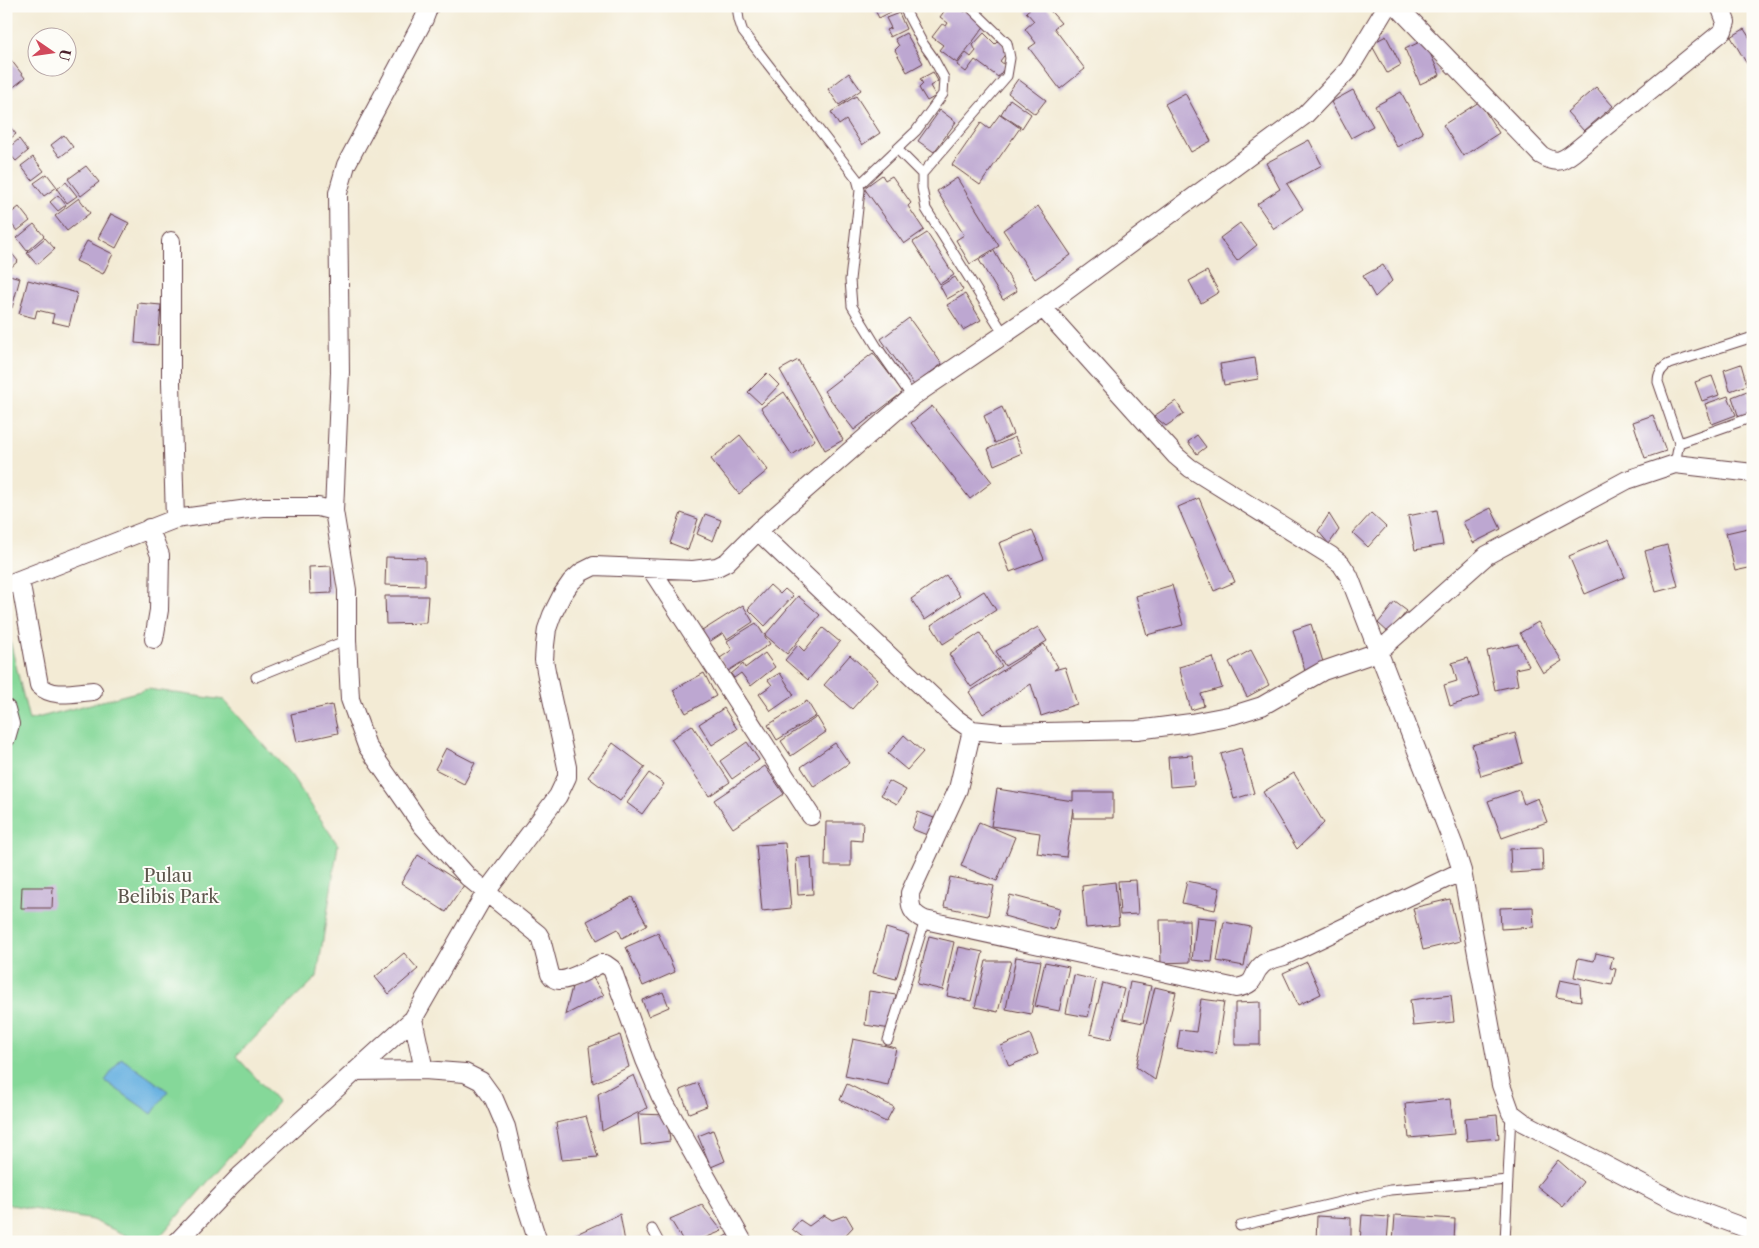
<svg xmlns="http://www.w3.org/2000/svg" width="1759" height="1248" font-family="'Libre Caslon Text',serif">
<rect width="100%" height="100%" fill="#fdfcf7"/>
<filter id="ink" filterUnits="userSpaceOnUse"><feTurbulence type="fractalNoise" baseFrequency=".02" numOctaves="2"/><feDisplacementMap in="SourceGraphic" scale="10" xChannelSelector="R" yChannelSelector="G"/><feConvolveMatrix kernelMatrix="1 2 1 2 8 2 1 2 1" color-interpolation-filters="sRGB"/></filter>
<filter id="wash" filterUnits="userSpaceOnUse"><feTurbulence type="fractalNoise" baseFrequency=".0096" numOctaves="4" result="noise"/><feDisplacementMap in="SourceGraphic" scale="20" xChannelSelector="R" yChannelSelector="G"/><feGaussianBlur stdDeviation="1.12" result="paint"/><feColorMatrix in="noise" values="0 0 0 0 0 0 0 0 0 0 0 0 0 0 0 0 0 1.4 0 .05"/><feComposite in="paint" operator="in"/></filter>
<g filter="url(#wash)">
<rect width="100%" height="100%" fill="#f3ebd5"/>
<path fill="#85d899" stroke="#687c62" d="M6 624 29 720 148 689 224 700 291 775 338 845 317 977 236 1056 278 1102 155 1242H141L92 1220 6 1204Z"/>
<path fill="#6ab2e1" stroke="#5a6886" d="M121 1058 168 1091 152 1114 105 1081Z"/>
<g id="blocks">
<path fill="#bda7d1" d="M883 6H896L897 9 879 18 875 10Z
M948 6H957L965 12 969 7 988 21 957 63 939 50 943 45 932 37 942 24 946 26 948 23 940 17Z
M1033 6H1046L1061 23 1054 28 1085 69 1060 89 1029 48 1036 43 1025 29 1034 21 1026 12Z
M899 13 906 29 890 37 886 30 891 28 886 18Z
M1744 29 1753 43V60L1747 64 1731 37Z
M906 33 923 63 907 72 895 50 899 46 895 39Z
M984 33 995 44 1000 39 1007 52 1000 61 1006 66 998 77 975 60 966 72 957 65 966 53 971 57 976 51 973 45Z
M1386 36 1401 65 1387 73 1371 44Z
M1424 40 1440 75 1420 84 1405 49Z
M11 60 25 78 6 93V63Z
M933 72 938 81 930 86 936 96 927 101 919 88 923 84 920 79Z
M849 73 861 90 839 105 828 89Z
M1018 79 1046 100 1035 114 1008 93Z
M1596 87 1613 106 1584 131 1567 112Z
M1353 90 1373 126 1351 138 1331 102Z
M1401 92 1423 133 1397 147 1375 106Z
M1185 93 1211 141 1191 152 1165 104Z
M856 96 880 133 862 145 846 120 839 125 831 112Z
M1010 99 1031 114 1022 128 1001 114Z
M1479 102 1499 133 1463 156 1443 125Z
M940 110 956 122 934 152 918 141Z
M1000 114 1020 128 980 185 952 165 981 123 989 129Z
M6 122 16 134 6 142Z
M64 135 73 147 60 157 51 145Z
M19 139 28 151 16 161 6 150Z
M1309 140 1322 165 1287 184 1303 209 1274 229 1257 204 1280 189 1266 163Z
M33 157 44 171 32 180 21 166Z
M86 166 99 182 81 196 68 179Z
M47 174 57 187 44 196 34 183Z
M882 175 885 180 892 176 911 203 908 206 924 230 904 244 864 188Z
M957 178 999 246 970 264 956 240 964 235 937 191Z
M66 182 77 196 67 203 57 189Z
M58 195 66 205 58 211 50 202Z
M79 198 90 213 67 231 55 216Z
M1038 206 1071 255 1035 279 1003 230Z
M19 207 30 221 17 231 6 217Z
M111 214 129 223 116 248 98 238Z
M1240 223 1257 245 1237 261 1220 238Z
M34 224 44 236 27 251 17 238Z
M927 233 954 275 940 284 913 242Z
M45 238 55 249 37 265 27 253Z
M87 241 113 254 103 274 76 261Z
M8 249 18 261 6 272V251Z
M994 251 1017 291 1003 300 979 260Z
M1383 265 1392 281 1375 297 1363 276Z
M1207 271 1219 292 1201 303 1189 281Z
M6 274 20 278 12 308 6 306Z
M955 277 963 290 947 299 940 286Z
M28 280 77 293 69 326 52 322 54 314 37 310 35 318 19 314Z
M965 294 981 320 963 330 947 305Z
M138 303 161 305 158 345 135 343Z
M909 318 942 364 914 385 881 339Z
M873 353 903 392 854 430 824 391Z
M1255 358 1258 379 1224 385 1220 364Z
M798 360 843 440 825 450 780 370Z
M1741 364 1747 385 1730 391 1724 370Z
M767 373 779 385 761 404 748 392Z
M1712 376 1719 395 1702 401 1695 382Z
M1747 391 1753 407V413L1739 418 1732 397Z
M784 392 815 440 792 455 761 408Z
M1728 396 1736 415 1712 424 1705 404Z
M1176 401 1184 414 1166 426 1154 416Z
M932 406 992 482 970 499 911 423Z
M1002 407 1013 434 995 443 984 416Z
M1653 415 1666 451 1645 458 1633 422Z
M740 435 768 470 739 494 711 459Z
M1197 435 1206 447 1197 454 1188 442Z
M1015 437 1022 453 994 465 988 449Z
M1199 498 1235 582 1214 591 1178 507Z
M1491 508 1501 529 1473 543 1463 522Z
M1437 510 1443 545 1415 550 1408 516Z
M681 513 698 519 688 550 670 543Z
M1371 513 1386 527 1368 547 1353 533Z
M705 514 721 520 713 541 697 534Z
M1329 514 1339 530 1329 544 1318 531Z
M1752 527 1753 567 1735 571 1726 533Z
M1032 530 1044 559 1010 572 999 543Z
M1609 539 1625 577 1585 594 1569 556Z
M1667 545 1678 586 1656 592 1645 551Z
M386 557 425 558V586L385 585Z
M331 566 332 593 310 594 309 567Z
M946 575 960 596 925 620 911 599Z
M770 585 780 594 785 589 793 596 765 626 748 609Z
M1172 585 1183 625 1147 635 1136 596Z
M984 591 996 610 943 644 931 625Z
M385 596H428L426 623 386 624Z
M798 596 820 615 787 654 765 635Z
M1395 602 1407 611 1389 633 1378 623Z
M743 605 753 622 727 639 723 633 709 642 702 631Z
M1538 622 1562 661 1543 673 1520 633Z
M756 623 770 644 728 671 720 658 732 650 727 641Z
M1311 624 1324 665 1305 671 1293 630Z
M1038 627 1047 641 1005 666 996 651Z
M823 628 840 642 808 680 785 660 798 645 804 651Z
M980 633 1002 666 971 687 949 654Z
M1044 644 1058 667 1054 670 1065 667 1077 704 1041 716 1031 684 983 714 969 692Z
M1518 644 1529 666 1515 669 1518 685 1495 690 1487 651Z
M1251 650 1269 685 1247 697 1229 662Z
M765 653 775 667 751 686 741 673 734 678 731 674 743 664 745 668Z
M850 655 878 680 852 709 824 685Z
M1213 657 1222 688 1201 694 1204 706 1191 710 1179 667Z
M1468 658 1480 696 1450 706 1444 685 1457 681 1452 663Z
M704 673 716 696 686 713 673 690Z
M780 673 794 695 771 711 759 694 772 685 768 680Z
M807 701 816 716 777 740 768 725Z
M332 705 338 733 297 742 291 714Z
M724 708 737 729 712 745 699 724Z
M817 717 826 732 791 756 781 741Z
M692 725 730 782 709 796 671 739Z
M1515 733 1523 763 1481 776 1472 745Z
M904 735 923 752 907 770 888 754Z
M747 742 759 760 732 779 720 761Z
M613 743 645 767 620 801 588 777Z
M835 743 849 763 814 787 801 767Z
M446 748 475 763 464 784 435 769Z
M1241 748 1254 793 1234 799 1221 754Z
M1192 755 1194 785 1170 787 1168 757Z
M765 766 784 794 733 828 714 800Z
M649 773 664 784 642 814 627 803Z
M1294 773 1324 823 1297 849 1263 792Z
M889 781 906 790 897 804 881 795Z
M997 789 1073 801V792H1113V818H1073V808L1066 857 1037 853 1040 833 991 826Z
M1519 790 1524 804 1538 798 1547 822 1502 838 1488 801Z
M918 812 934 818 927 835 912 829Z
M826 822H863L862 841 851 840V866H825Z
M979 822 1015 837 997 881 961 866Z
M785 843 791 908 762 911 756 845Z
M1542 848 1543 871 1511 873 1510 849Z
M418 855 464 885 446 912 401 883Z
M811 857 813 894 798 895 796 858Z
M950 877 994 886 988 916 944 907Z
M1136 880 1138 914 1120 915 1118 881Z
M1187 881 1220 888 1215 910 1182 903Z
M1115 882 1119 925 1086 928 1082 886Z
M22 887H53L52 908H21Z
M1010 895 1060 908 1054 930 1004 916Z
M632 897 647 925 622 938 618 929 597 940 587 921Z
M1450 899 1460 941 1423 950 1413 908Z
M1533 907 1534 927 1501 929 1500 908Z
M1197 917 1217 919 1212 962 1192 960Z
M1160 920H1189L1190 962 1161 963Z
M1224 922 1251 927 1244 966 1217 961Z
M886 928 909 935 896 979 873 973Z
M658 933 675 972 643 986 626 947Z
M929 936 954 942 943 990 917 984Z
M959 947 983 952 971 1001 947 996Z
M404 953 418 969 389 994 375 977Z
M1596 953 1613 957 1610 968 1616 969 1612 985 1574 977 1578 958 1594 961Z
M1016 957 1041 961 1031 1014 1006 1009Z
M986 961H1011L998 1012 975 1007Z
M1045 962 1069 967 1059 1011 1035 1006Z
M1307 962 1321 994 1298 1005 1283 973Z
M591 975 604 995 565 1015 572 987Z
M1074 975 1096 980 1088 1017 1066 1013Z
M1560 980 1580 984 1581 1001 1556 997Z
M1130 982 1151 986 1143 1023 1123 1019Z
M1103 983 1124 989 1111 1039 1090 1034Z
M1155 987 1176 992 1155 1080 1136 1067Z
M869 991 896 995 891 1029 865 1025Z
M663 992 669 1007 648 1016 642 1000Z
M1451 995 1454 1022 1413 1026 1410 1000Z
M1201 999 1224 1002 1216 1054 1177 1048 1180 1030 1196 1032Z
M1260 1002V1045H1235V1003Z
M1030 1034 1038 1054 1009 1066 1001 1046Z
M620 1035 629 1067 593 1083 589 1047Z
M853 1039 896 1048 888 1085 845 1076Z
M634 1075 647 1108 602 1131 598 1094Z
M698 1083 707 1106 689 1113 680 1090Z
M847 1084 894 1107 886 1122 840 1100Z
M1450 1099 1454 1134 1409 1138 1405 1104Z
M638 1114 667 1115 670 1141 641 1145Z
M1497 1115 1499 1138 1467 1141 1465 1118Z
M586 1116 598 1157 562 1160 556 1123Z
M713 1130 725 1161 711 1167 698 1136Z
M1558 1160 1583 1182 1563 1207 1537 1186Z
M702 1205 722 1231 695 1242H684L670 1219Z
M620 1214 625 1242H559Z
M824 1215 832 1220 846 1215 853 1227 839 1242H809L792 1229 800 1220 809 1226Z
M1362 1215 1389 1217 1387 1242H1360Z
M1395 1215 1455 1219 1454 1242H1393Z
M1317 1216 1351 1218V1242H1316Z
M729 1234 733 1242H715Z
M1247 1239 1275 1240V1242H1247Z"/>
</g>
</g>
<g filter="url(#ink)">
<use href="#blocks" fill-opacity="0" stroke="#633e44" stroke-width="1"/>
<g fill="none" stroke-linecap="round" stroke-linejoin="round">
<defs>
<path id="service" d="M737 6 739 20 743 32 857 179 860 190 850 280 852 306 877 347 912 397
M969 6 1007 43 1010 58 1007 76 922 174V188L926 209 1004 334
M897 149 922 174
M859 185 916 131 943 94 944 78 932 56 922 42 903 6
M1679 443 1753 417
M1675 464 1679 443 1658 382C1658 374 1661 368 1669 364L1753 337
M256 677 347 640
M888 1040 925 920
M1240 1226 1390 1190 1508 1180
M652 1229 659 1242
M1505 1242 1511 1113"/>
<path id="minor" d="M1397 6 1541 155C1556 164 1561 162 1574 152L1723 31 1726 22 1720 6
M171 241V383L175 519
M1043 308 1176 456 1190 468 1331 556 1341 564 1349 576 1454 846 1462 871 1501 1085 1511 1113 1523 1122 1678 1203 1753 1231
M334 511 340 372 338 193 346 165 424 19 429 6
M149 528 160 555 159 610 154 639
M758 531 955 718 972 730 1001 733 1137 730 1191 723 1233 715 1262 706 1323 671 1378 652 1487 555 1627 480 1675 464 1753 473
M651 569 811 816
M20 580 39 685C53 699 75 692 93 691
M6 585 175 519 263 507H318L334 511 347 590V640L350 699 367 746 421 824 468 877 486 892 413 1019 240 1176 177 1242
M6 709 10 724 6 738
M972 730 958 789 910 893C910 907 911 914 925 920L1236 988C1259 984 1250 975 1262 965 1267 960 1277 958 1284 956L1462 871
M413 1019 424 1070
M355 1071 424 1070 465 1073 481 1081 494 1099 506 1127 519 1183 538 1242
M743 1242 660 1095 645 1060 612 969 605 964H600C591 968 569 981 559 980 555 980 552 977 550 974L541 939 538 934 486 892 558 796 567 777V767L547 676 544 660 545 645 547 629 552 615 562 595 571 582 582 572 594 566 693 570 717 567 727 562 758 531 912 397 1043 308 1305 115 1349 69 1387 6"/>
</defs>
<use href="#service" stroke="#633e44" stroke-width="11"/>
<use href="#minor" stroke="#633e44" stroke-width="20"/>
<use href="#service" stroke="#fff" stroke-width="9"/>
<use href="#minor" stroke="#fff" stroke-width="18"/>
</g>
</g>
<g text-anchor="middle" stroke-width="4" stroke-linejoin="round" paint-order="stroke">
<g font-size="18" fill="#5c564c" stroke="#fdfcf7">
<text x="168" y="882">Pulau<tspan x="168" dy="21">Belibis Park</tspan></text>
</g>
</g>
<rect width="1759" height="1248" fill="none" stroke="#fdfcf7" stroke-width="25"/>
<g transform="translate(52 52) rotate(103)"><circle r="24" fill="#fdfcf7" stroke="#b5a4a5"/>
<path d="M0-4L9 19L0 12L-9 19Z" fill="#d1495b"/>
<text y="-8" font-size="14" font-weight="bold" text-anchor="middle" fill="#4a1f2b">U</text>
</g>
</svg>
